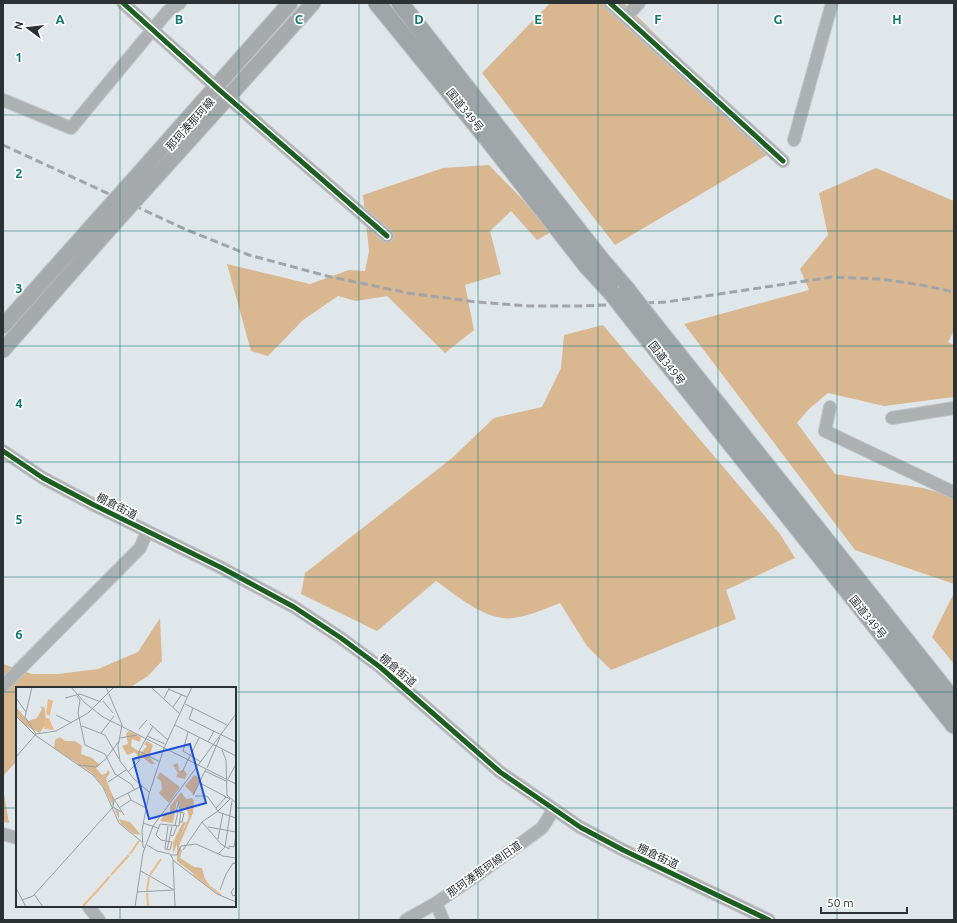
<svg xmlns="http://www.w3.org/2000/svg" width="957" height="923" font-family="Ubuntu,'Noto Sans JP',sans-serif">
<rect width="100%" height="100%" fill="#e0e7eb"/>
<path fill="#d9b790" d="M550 3H624L728 106 777 149 615 245 482 73Z
M489 165 553 231 537 240 511 211 490 231 501 274 465 285 474 330 445 353 387 296 356 301 338 296 303 320 268 356 251 351 227 264 310 284 349 270 365 271 369 251 363 195 443 168Z
M876 168 954 201V331L948 342 954 345V397L884 406 828 393 809 409 797 423 835 474 923 488 954 497V584L855 550 684 324 809 290 800 269 828 235 819 193Z
M603 325 780 534 795 558 726 590 736 619 611 670 587 646 560 603C545 609 529 616 513 618 487 622 456 595 436 581L377 631 301 594 305 573 452 458 494 418 542 407 561 368 564 335Z
M954 593V664L932 637Z
M160 618 162 661 148 676 129 688H17V761L3 776V664L32 674H58L98 669 138 652Z
M3 788 9 823 3 822Z"/>
<g fill="none" stroke-linecap="round" stroke-linejoin="round">
<defs>
<path id="minor" d="M123 3 217 88 387 236
M610 3 783 161
M626 17 639 3
M3 100 71 128 168 11 180 3
M794 140 832 3
M830 407 825 431 953 492 954 491
M892 418 954 408
M3 451 43 478 94 505 222 568 294 607 341 638 380 667 500 772 580 827 623 850 769 920
M3 686 140 548 147 532
M3 834 17 838
M436 903 443 920
M88 906 99 920
M406 920 436 903 476 876 542 828 554 809"/>
<path id="major" d="M135 178 290 3
M147 187 313 3
M3 326 100 217
M3 350 111 227"/>
<path id="highway" d="M377 3 487 138 587 266 611 292
M400 3 602 261 627 290
M648 317 954 701
M633 320 954 725"/>
</defs>
<use href="#minor" stroke="#c0c5c9" stroke-width="14"/>
<use href="#major" stroke="#c0c5c9" stroke-width="17"/>
<use href="#highway" stroke="#c0c5c9" stroke-width="19"/>
<use href="#minor" stroke="#aeb1b2" stroke-width="12"/>
<use href="#major" stroke="#a6aaab" stroke-width="15"/>
<use href="#highway" stroke="#a0a5a7" stroke-width="17"/>
<path stroke="#a1a5a7" stroke-width="3" stroke-dasharray="8 4" stroke-linecap="butt" d="M3 145 187 230 249 255 327 276 408 293 477 302 528 306H583L666 302 832 277 881 279 921 285 954 292"/>
<defs>
<path id="major-bridge" d="M100 217 135 178
M111 227 147 187"/>
<path id="highway-bridge" d="M627 290 648 317
M611 292 633 320"/>
</defs>
<use href="#major-bridge" stroke="#c0c5c9" stroke-width="17" stroke-linecap="butt"/>
<use href="#highway-bridge" stroke="#c0c5c9" stroke-width="19" stroke-linecap="butt"/>
<use href="#major-bridge" stroke="#a6aaab" stroke-width="15"/>
<use href="#highway-bridge" stroke="#a0a5a7" stroke-width="17"/>
<defs>
<path id="cycleway" d="M123 3 217 88 387 236
M610 3 783 161
M3 451 43 478 94 505 222 568 294 607 341 638 380 667 500 772 580 827 623 850 769 920"/>
</defs>
<use href="#cycleway" stroke="#fff" stroke-width="8"/>
<use href="#cycleway" stroke="#1b5e20" stroke-width="5"/>
</g>
<path fill="none" stroke="#0f766e" stroke-width="1" stroke-opacity="0.55" d="M120 3V688M239 3V920M359 3V920M478 3V920M598 3V920M718 3V920M837 3V920M3 115H954M3 231H954M3 346H954M3 462H954M3 577H954M3 692H17M235 692H954M3 808H17M235 808H954M120 906V920"/>
<g text-anchor="middle" stroke-width="3.5" stroke-linejoin="round" paint-order="stroke">
<g font-size="11" fill="#2c3134" stroke="#fff">
<text transform="translate(465 110) rotate(51)" y="4">国道349号</text>
<text transform="translate(190 124) rotate(-48)" y="4">那珂湊那珂線</text>
<text transform="translate(667 363) rotate(52)" y="4">国道349号</text>
<text transform="translate(117 506) rotate(27)" y="4">棚倉街道</text>
<text transform="translate(868 617) rotate(51)" y="4">国道349号</text>
<text transform="translate(398 670) rotate(40)" y="4">棚倉街道</text>
<text transform="translate(658 856) rotate(25)" y="4">棚倉街道</text>
<text transform="translate(484 869) rotate(-35)" y="4">那珂湊那珂線旧道</text>
</g>
</g>
<g transform="translate(16 687)">
<rect width="220" height="220" fill="#e0e7eb"/>
<path d="M24 19 29 21 30 36 24 46 10 39 0 28V20L12 34 21 31 26 22ZM113 44 125 50 124 55 116 52 115 59 125 66 131 59 128 57 131 54 137 58 133 70 139 77H135L126 70 123 71 119 65 111 68 106 59 112 57 110 47ZM44 50 49 54H59L66 59 65 67 76 71 84 78 80 81 86 88 91 86V83L94 85 90 92 98 112 97 119 87 99 76 86 38 61 39 53ZM162 76 163 84 168 83 171 87 169 92 160 90 162 86 157 78ZM144 85 164 100 153 116 143 106 146 102 145 94 141 91ZM178 88 185 92 178 108 169 99ZM165 105 170 112 176 111 178 114 177 126 163 159 166 164 164 171 178 180 186 181 189 192 195 200 161 174V157L173 130 171 122 166 124 161 114 157 136 144 134 150 125 154 126V119ZM98 121 103 125V132L114 135 125 148 118 147 105 137ZM167 135H170L157 167V155Z" fill="#d9b790"/>
<path d="M32 12 37 14 33 31 38 43 28 42 29 31H33V28L30 27Z" fill="#eabb8a"/>
<path fill="none" stroke="#eabb8a" stroke-width="2" d="M114 167 123 154M177 187 205 208M95 188 113 168M134 188 145 172M81 204 94 189M131 204 133 190M131 206 132 220M67 219 81 204"/>
<path fill="none" stroke="#989ea2" stroke-width="1" d="M55 0 69 16 87 30 220 97M90 0 106 38 102 59 104 74 118 92 133 105M135 0 164 27M152 2 171 10M61 9 64 13 62 26 69 58 89 67 99 87 115 97 119 103M0 11 10 25M49 11 64 7 85 15M148 11 154 0M87 14 97 26M169 17 211 38M157 20 166 7M177 21 173 32 220 55M40 28 56 36M0 29 19 48 77 88 87 100 103 136 126 155M134 37 152 53M159 38 220 69M66 39 89 48 103 72M123 42 131 33M172 45 167 64 185 75M85 46 98 29M20 47 40 44 72 26 98 0M131 49 149 57M104 51 121 48M192 55 198 44M206 63 210 73 211 108 220 116M123 64 144 75M0 70 20 47 9 30 16 0M91 70 103 54M62 78 80 80 91 71M191 81 204 50M189 84 210 94M112 85 123 74V64L137 39M166 85 183 51M212 92 220 77M92 95 110 83M112 106 115 113 130 121M177 108 190 82M96 109 108 128M179 109H191L202 124M163 115 160 124 168 126 166 135H163M103 121 115 113M200 121 210 110M105 125 97 120 98 113 126 99M202 125 220 131M186 135 205 157 213 162V159L218 160 220 148M127 136 142 141M159 138 162 125M152 139 150 154 149 162 154 163 156 155 150 154 145 153 140 148 144 137 163 139 165 124 163 119M192 140 220 145M154 148 157 149 161 139M202 152 207 126M131 158 141 164 154 167 158 174 201 207 220 215M129 161 127 160 126 143 133 107 148 61 176 0M151 163 156 139M167 163 186 135 202 124 214 112 184 96M202 167 209 160 216 114M155 168H161L165 159 180 157 207 169 220 171M157 173 159 220M125 184 158 203M0 201 10 220M218 201 215 205 217 209 220 208M204 203 210 187 217 176 220 177M121 205 157 203M18 207 27 220M6 213 17 209 97 120M119 220 127 166 137 139 220 27"/>
<path fill="#1d4ed8" fill-opacity="0.15" stroke="#1d4ed8" stroke-width="2" d="M174 57 190 116 133 132 117 72Z"/>
<rect width="220" height="220" fill="none" stroke="#2c3134" stroke-width="2"/>
</g>
<g font-size="13" text-anchor="middle" font-weight="bold" fill="#0f766e" stroke="#fff" stroke-width="3.5" stroke-linejoin="round" paint-order="stroke">
<text x="60" y="24">A</text>
<text x="179" y="24">B</text>
<text x="299" y="24">C</text>
<text x="419" y="24">D</text>
<text x="538" y="24">E</text>
<text x="658" y="24">F</text>
<text x="778" y="24">G</text>
<text x="897" y="24">H</text>
<text x="19" y="62">1</text>
<text x="19" y="178">2</text>
<text x="19" y="293">3</text>
<text x="19" y="408">4</text>
<text x="19" y="524">5</text>
<text x="19" y="639">6</text>
</g>
<rect width="957" height="923" fill="none" stroke="#2c3134" stroke-width="8"/>
<g transform="translate(28 28) rotate(285)" stroke="#ffffff" stroke-width="3" paint-order="stroke">
<path d="M0-3L7 15L0 10L-7 15Z" fill="#2c3134"/>
<text y="-6" font-size="11" font-weight="bold" text-anchor="middle" fill="#2c3134">N</text>
</g>
<path d="M821 907v6h86v-6" fill="none" stroke="#2c3134" stroke-width="2"/>
<text x="827" y="907" font-size="12" fill="#2c3134" stroke="#ffffff" stroke-width="3" paint-order="stroke">50 m</text>
</svg>
